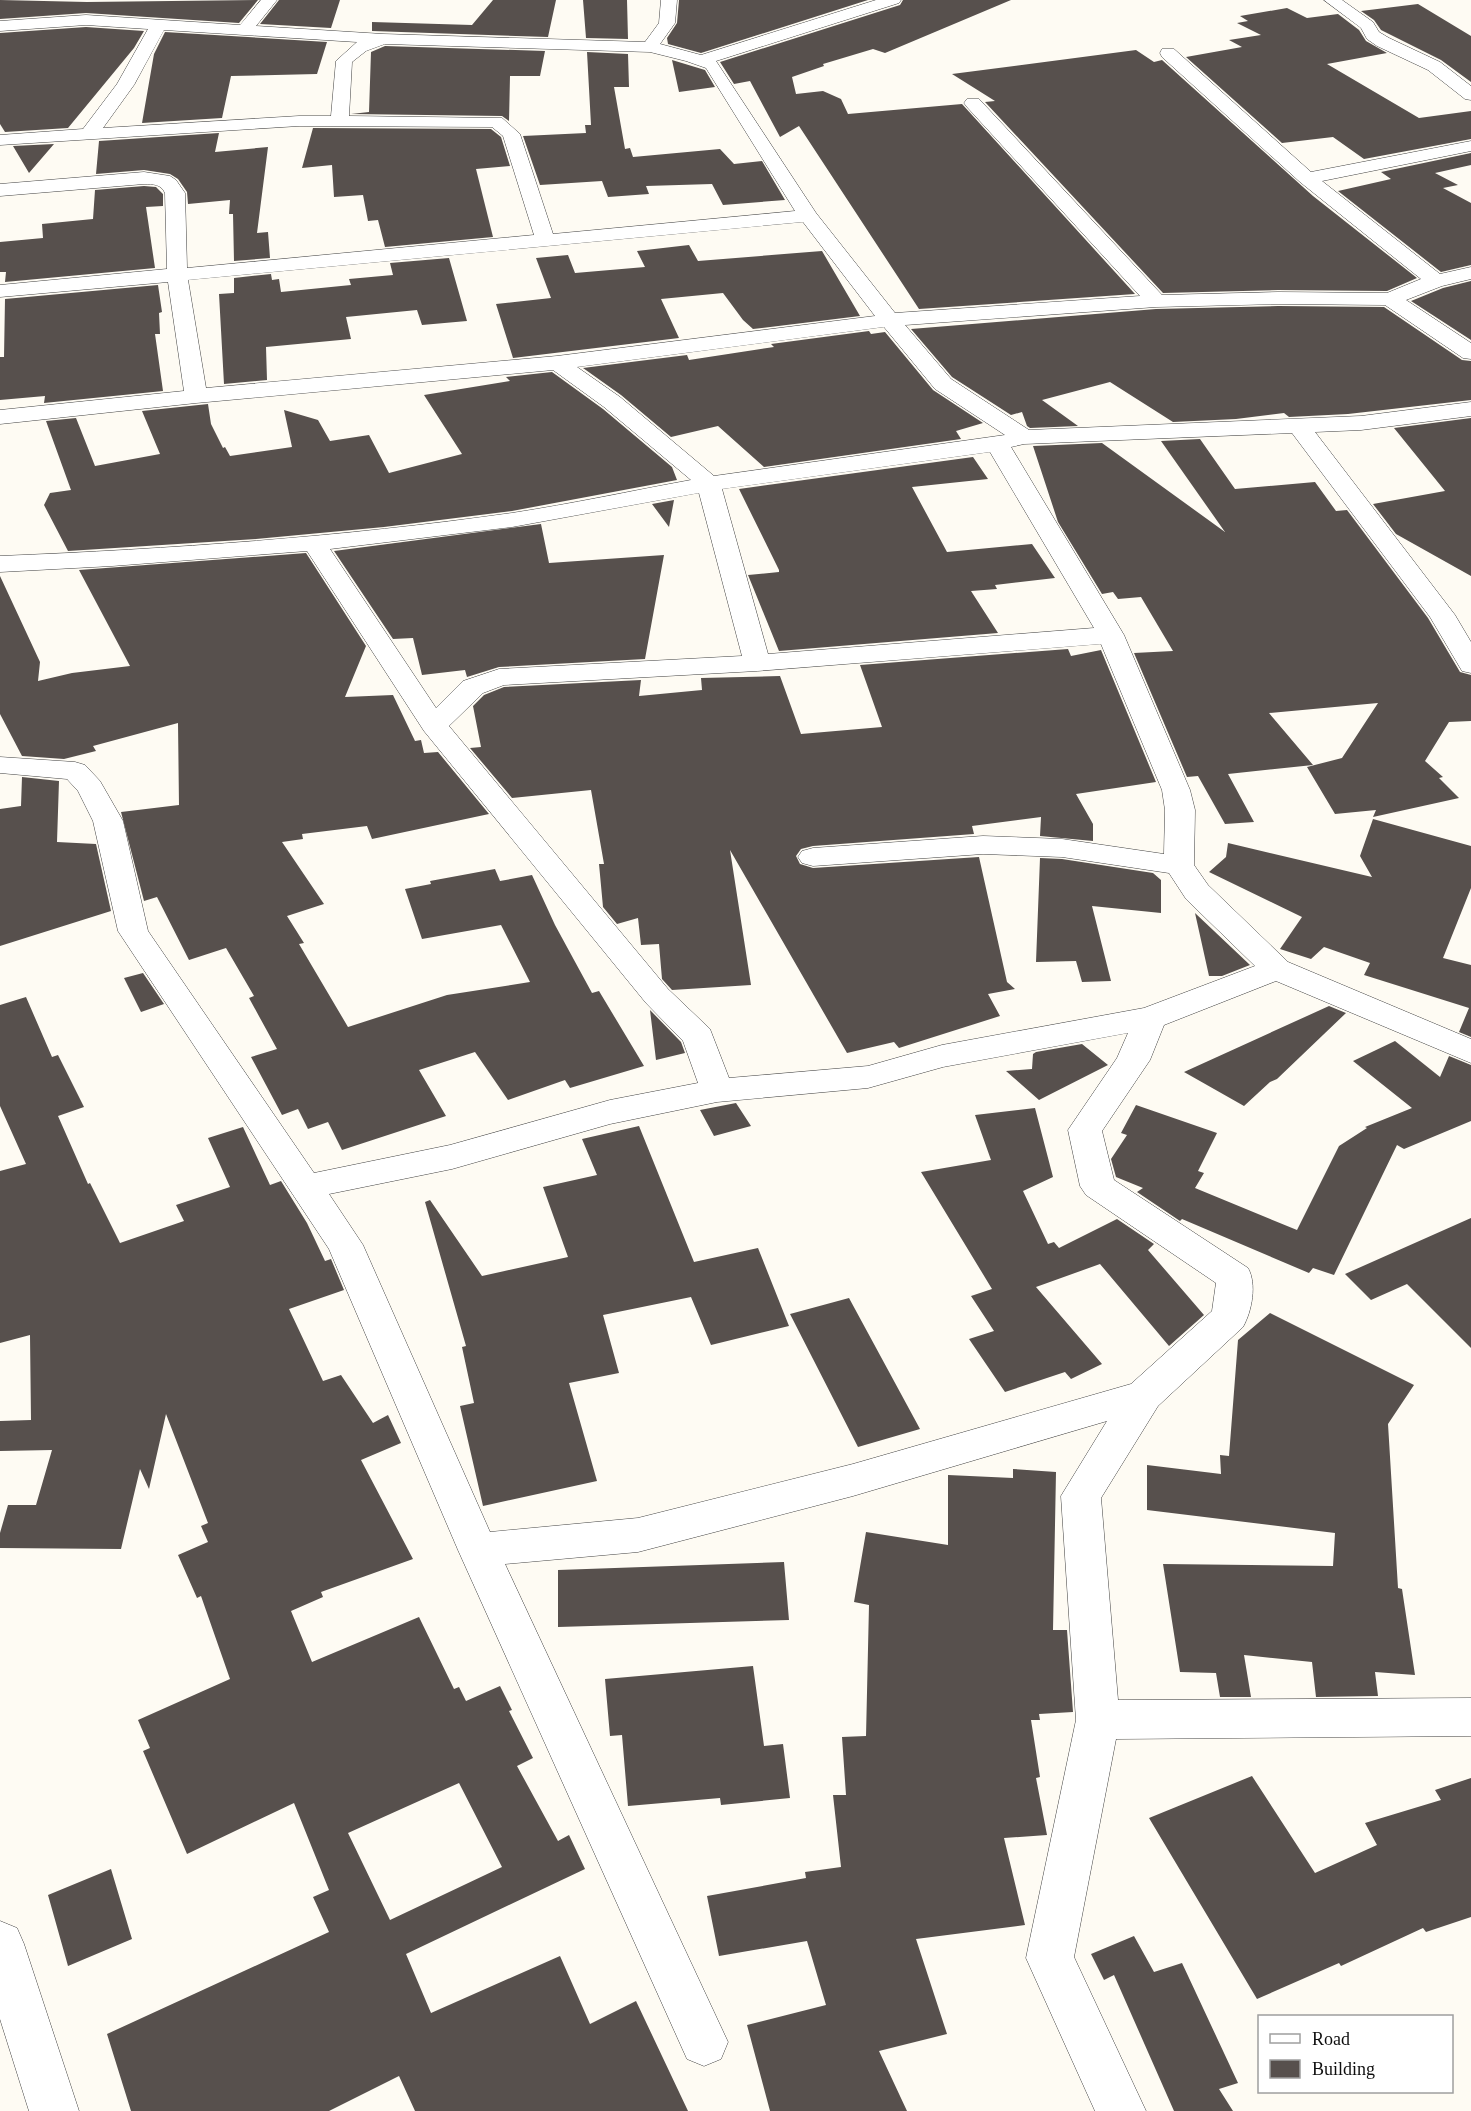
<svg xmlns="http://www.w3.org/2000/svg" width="1471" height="2111" font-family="'Times New Roman',serif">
<rect width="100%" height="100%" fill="#fefbf3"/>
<path fill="#57504d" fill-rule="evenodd" d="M0 0 87 2 258 0 239 23 86 13 0 19Z
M279 0H340L331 28 260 24Z
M493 0H556L548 37 372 31V22L472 25Z
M583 0H627L628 39 586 38Z
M679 0H868L701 53 668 44 667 38 677 23Z
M903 0H1011L885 53 873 49 823 64 824 66 792 77 796 94 823 91 841 99 848 114 962 104 1135 294 919 309 799 126 780 137 750 81 734 84 720 62 900 5Z
M1418 4 1471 36V82L1441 60 1381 30 1374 20 1361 11Z
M1287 8 1307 18 1338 14 1359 30 1366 41 1387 53 1327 64 1419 118 1471 111V139L1364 159 1333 137 1282 143 1186 57 1242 47 1229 40 1261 35 1237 23 1248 21 1240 16Z
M86 27 144 31 134 48 68 128 5 132 0 124V33Z
M165 32 327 42 317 74 231 76 222 118 142 123 154 54Z
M385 46 545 51 540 76H510L509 121 502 116 351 114 369 112 371 52Z
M1136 50 1154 62 1162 60 1313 196 1417 278 1387 291 1278 290 1163 293 985 102 995 101 952 74Z
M587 52 628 54 629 87H614L625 149 630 148 633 157 720 149 734 164 762 161 785 200 723 205 712 184 646 186 649 194 608 197 602 181 540 185 523 136 586 133 585 125H591Z
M672 60 705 70 715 87 679 92Z
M313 128 491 129 501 137 510 166 476 169 493 237 385 247 378 220 368 221 363 195 334 197 332 165 302 168Z
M219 133 215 152 268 147 257 233 268 232 270 258 234 261 233 214H229L230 200 188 204 187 192 178 179 170 174 144 170 96 174 99 141Z
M54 144 29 173 13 146Z
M1471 153V165L1435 173 1458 185 1443 188 1471 203V265L1441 272 1338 191 1391 179 1381 172Z
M144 186 156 187 163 194V206L146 207 155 268 5 282 6 272H0V242L43 238 42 224 93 219 95 190Z
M689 245 698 261 822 251 860 316 753 329 743 320 723 293 661 299 679 338 513 358 496 304 551 298 536 258 568 255 575 273 645 267 637 251Z
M449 258 467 321 422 325 417 310 346 317 351 339 266 347 267 380 224 384 219 294 234 293V278L271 274 272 280 279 279 281 292 351 285 349 279 393 275 390 263Z
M1471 281V340L1411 301 1443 288Z
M158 285 162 312 159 313 160 334H155L163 391 44 403 45 396 0 400V357H4L5 299Z
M1278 306 1384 307 1462 360 1471 361V400L1348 414 1289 417 1284 413 1236 419 1173 422 1110 382 1042 400 1078 426 1030 428 1027 426 1022 412 1011 415 952 377 911 329 1156 309Z
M869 331 871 334 885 332 933 390 983 423 956 431 961 439 764 467 718 426 671 437 621 395 583 368 687 355 689 360 774 347 771 344Z
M552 372 603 409 672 467 677 480 512 511 384 527 256 539 68 551 44 505 50 493 71 490 46 421 76 418 95 466 160 454 142 411 208 404 211 424 223 448 225 447 230 456 292 447 284 410 318 420 330 441 369 435 389 473 462 454 424 395 510 381 506 377Z
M1471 418V576L1396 534 1373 504 1445 491 1394 428Z
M1200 439 1235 489 1315 482 1336 511 1347 510 1428 618 1460 672 1471 675V721L1449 722 1425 761 1443 777 1439 778 1459 798 1373 817 1376 810 1335 814 1307 767 1342 758 1378 703 1269 713 1313 765 1228 774 1254 822 1225 824 1198 776 1187 777 1134 653 1173 651 1141 597 1118 599 1113 592 1102 594 1058 522 1033 446 1102 443 1225 532 1161 441Z
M973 457 988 479 912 487 947 552 1032 544 1055 578 995 585 997 589 971 591 998 633 779 651 748 575 779 572V570L739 489Z
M674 500 669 527 652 504Z
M541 524 549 563 664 555 645 659 499 667 467 677 465 670 422 675 413 638 393 639 334 551Z
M306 553 366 646 345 697 393 695 415 741 421 740 424 753 438 752 489 814 372 839 367 826 302 834 303 839 282 842 324 904 287 916 304 943 299 944 348 1027 447 995 530 982 501 925 422 939 405 889 431 884 430 881 495 869 500 881 532 875 555 925 592 993 599 991 644 1066 570 1088 565 1080 508 1100 475 1052 419 1070 446 1116 342 1150 328 1122 308 1129 298 1109 282 1115 251 1057 277 1049 249 998 254 996 226 948 189 960 157 897 144 901 121 812 179 805 178 723 93 746 96 751 64 759 22 756 0 714V576L40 662 38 681 72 673 130 666 79 570Z
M1068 649 1071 656 1101 650 1156 782 1076 794 1093 824V841L1040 836 1041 817 972 826 974 834 813 846 801 849 796 856 800 864 813 868 979 857 1007 982 1015 989 988 994 1000 1016 899 1048 894 1042 847 1053 730 850 751 985 672 990 662 979 659 944 641 945 638 918 617 924 603 907 599 864H604L591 790 512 798 470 748 481 747 473 706 484 695 504 687 641 680 639 696 702 690 701 678 780 676 801 734 882 727 860 665Z
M22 777 59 781 57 842 96 844 111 911 0 946V809L21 806Z
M1373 819 1471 846V888L1443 958 1471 965V1037L1459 1032 1469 1008 1364 975 1370 963 1324 947 1311 959 1280 949 1302 917 1209 872 1226 857 1228 843 1372 877 1360 856Z
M1040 858 1062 859 1153 873 1161 880V913L1092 906 1111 981 1082 982 1076 961 1036 962Z
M1195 913 1250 965 1222 976H1209Z
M143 973 164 1004 141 1012 124 978Z
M26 997 52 1057 58 1055 84 1107 58 1116 88 1184 90 1183 120 1243 184 1221 176 1205 230 1187 208 1138 243 1127 270 1185 281 1181 307 1223 325 1261 331 1259 344 1290 289 1309 323 1381 341 1375 373 1423 388 1415 401 1443 361 1460 413 1559 321 1592 323 1597 291 1611 312 1662 419 1617 454 1689 459 1687 466 1701 500 1686 512 1710 509 1711 533 1758 517 1766 558 1841 569 1835 585 1869 406 1954 431 2013 560 1956 590 2024 636 2001 688 2111H415L399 2076 329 2111H131L107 2034 329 1932 313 1897 329 1890 294 1803 187 1854 143 1751 150 1748 138 1720 230 1679 201 1596 197 1598 178 1555 208 1542 201 1526 208 1523 166 1414 149 1489 140 1469 121 1549 0 1548V1533L8 1505H36L52 1450 0 1451V1421L31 1420 30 1335 0 1343V1171L26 1164 0 1106V1005ZM459 1783 502 1867 390 1920 348 1833Z
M1329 1006 1346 1013 1277 1079 1270 1082 1244 1106 1184 1072Z
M650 1010 681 1042 685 1053 656 1060Z
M1395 1041 1440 1077 1449 1056 1471 1065V1121L1404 1149 1397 1145 1334 1275 1313 1268 1309 1273 1182 1219 1180 1221 1137 1192 1143 1188 1116 1177 1111 1159 1127 1135 1121 1133 1136 1105 1217 1133 1198 1171 1204 1173 1195 1188 1297 1230 1339 1146 1367 1128 1365 1127 1412 1108 1353 1061Z
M1082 1044 1108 1065 1039 1100 1006 1071 1032 1069 1033 1054 1036 1052Z
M736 1103 751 1126 714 1136 700 1110Z
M1035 1108 1053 1177 1023 1191 1048 1244 1054 1242 1059 1248 1117 1219 1154 1244 1148 1250 1204 1315 1169 1346 1100 1264 1036 1287 1102 1364 1071 1379 1065 1372 1005 1392 969 1339 994 1331 971 1296 992 1289 921 1172 991 1160 975 1115Z
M639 1126 694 1262 758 1248 789 1326 711 1345 691 1297 603 1315 619 1373 569 1383 597 1481 483 1506 460 1406 474 1403 462 1347 466 1346 425 1202 430 1200 482 1276 568 1257 543 1187 597 1175 582 1139Z
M1471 1218V1348L1407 1284 1371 1300 1345 1274Z
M849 1298 920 1429 858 1447 790 1314Z
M1270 1313 1414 1385 1388 1424 1398 1588 1402 1589 1415 1675 1375 1672 1378 1696 1316 1697 1312 1662 1244 1655 1251 1697H1220L1216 1673 1180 1672 1163 1564 1333 1566 1335 1533 1147 1510V1465L1221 1474 1220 1455 1229 1456 1238 1340Z
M1013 1469 1056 1472 1053 1630H1067L1073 1712 1039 1714 1040 1720H1031L1040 1777 1036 1778 1047 1835 1004 1838 1025 1925 916 1939 947 2034 879 2051 907 2111H770L747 2025 826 2005 807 1941 719 1956 707 1896 806 1878 805 1872 841 1867 833 1795H846L842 1737 866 1736 869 1605 854 1602 866 1532 948 1545V1475L1013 1478Z
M784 1562 789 1620 558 1627V1570Z
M753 1666 764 1746 783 1744 790 1798 721 1805 720 1798 628 1806 622 1735 610 1736 605 1679Z
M1252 1776 1315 1873 1377 1845 1365 1823 1441 1800 1435 1790 1471 1778V1917L1426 1932 1423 1928 1341 1966 1339 1963 1257 1999 1149 1818Z
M111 1869 132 1939 68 1966 48 1895Z
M1134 1936 1154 1972 1182 1963 1238 2083 1219 2089 1233 2111H1174L1114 1975 1104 1980 1091 1954Z"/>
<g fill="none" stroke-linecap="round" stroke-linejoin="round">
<defs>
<path id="minor" d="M261 0H277L256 26 383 34 645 42 659 23 661 0H677L675 23 660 44 701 55 876 0H901L899 3 716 61 816 213 895 313 1140 296 967 107 964 103 967 99H979L1162 295 1278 292 1387 293 1421 279 1300 182 1162 57 1160 53 1162 49H1174L1311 172 1471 141V151L1322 181 1440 274 1471 267V279L1442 286 1406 300 1471 343V359L1463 358 1385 305 1278 304 1156 307 905 325 951 379 1029 430 1361 416 1471 402V416L1361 430 1315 432 1455 615 1471 642V673L1462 671 1430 617 1292 433 1024 444 1011 447 1124 635 1190 790 1195 810 1194 865 1208 885 1288 962 1471 1039V1063L1276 981 1164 1025 1150 1060 1102 1131 1114 1180 1248 1268C1257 1284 1252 1311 1243 1327L1158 1406 1101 1498 1118 1700 1471 1698V1736L1116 1739 1074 1957 1146 2111H1095L1026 1958 1076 1720 1061 1496 1107 1421 853 1496 638 1552 505 1564 728 2042 721 2059 704 2066 687 2059 458 1550 329 1249 118 931 93 821 78 791 67 779 0 773V757L75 762 85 765 100 781 123 821 148 931 314 1173 450 1145 610 1100 698 1083 683 1041 646 1003 424 731 307 551 112 566 0 572V556C171 549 342 537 512 513 571 504 631 491 691 480L604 407 553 370 196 403 0 424V410L184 391 168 282 0 297V285L167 269 165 193C161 184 153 184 144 184L0 196V184L144 172 170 176 176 180 185 193 187 268 534 235 503 136 492 127 299 126 0 145V135L83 129 117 84 148 29 86 25 0 31V21L86 15 240 25ZM164 30 357 42 336 61 331 116H299L103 128 134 85ZM385 44 650 52 686 61 706 68 795 211 553 234 520 134 502 118 349 116 352 62 366 51ZM803 222 875 316 557 356 206 388 188 280ZM884 327 935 389 1005 435 714 476 620 397 577 367ZM990 452 1094 628 768 654 722 489ZM699 493 742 656 499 669 463 681 436 708 330 549 512 527ZM1101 644 1162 790 1165 810 1164 854 1062 839 983 836 813 848 802 851 798 857 802 863 813 866 983 854 1062 857 1169 873 1186 899 1255 966 1144 1008 942 1045 868 1066 729 1078 710 1029 668 989 449 726 483 693 504 685 757 671ZM1128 1033 1117 1058 1068 1130 1080 1186 1086 1195 1216 1283 1212 1311 1131 1384 853 1464 638 1518 490 1532 363 1245 329 1194 452 1169 610 1124 717 1102 868 1088 943 1067Z
M1324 0H1342L1373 22 1379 32 1389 38 1440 62 1471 86V100L1465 99 1428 70 1377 46 1367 39 1361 28Z
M0 1921 17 1928 24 1944 79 2111H29L0 2019Z"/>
</defs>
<use href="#minor" stroke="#424242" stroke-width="1"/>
<use href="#minor" fill="#fff" fill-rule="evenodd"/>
</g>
<rect x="1258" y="2015" width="195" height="78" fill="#ffffff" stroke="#9f9f9f" stroke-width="1.5"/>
<rect x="1270" y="2034" width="30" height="9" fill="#ffffff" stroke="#9f9f9f" stroke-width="1.5"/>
<text x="1312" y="2045" font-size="18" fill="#0f0f0f">Road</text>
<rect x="1270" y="2060" width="30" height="18" fill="#57504d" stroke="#9f9f9f" stroke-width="1.5"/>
<text x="1312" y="2075" font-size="18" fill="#0f0f0f">Building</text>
</svg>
